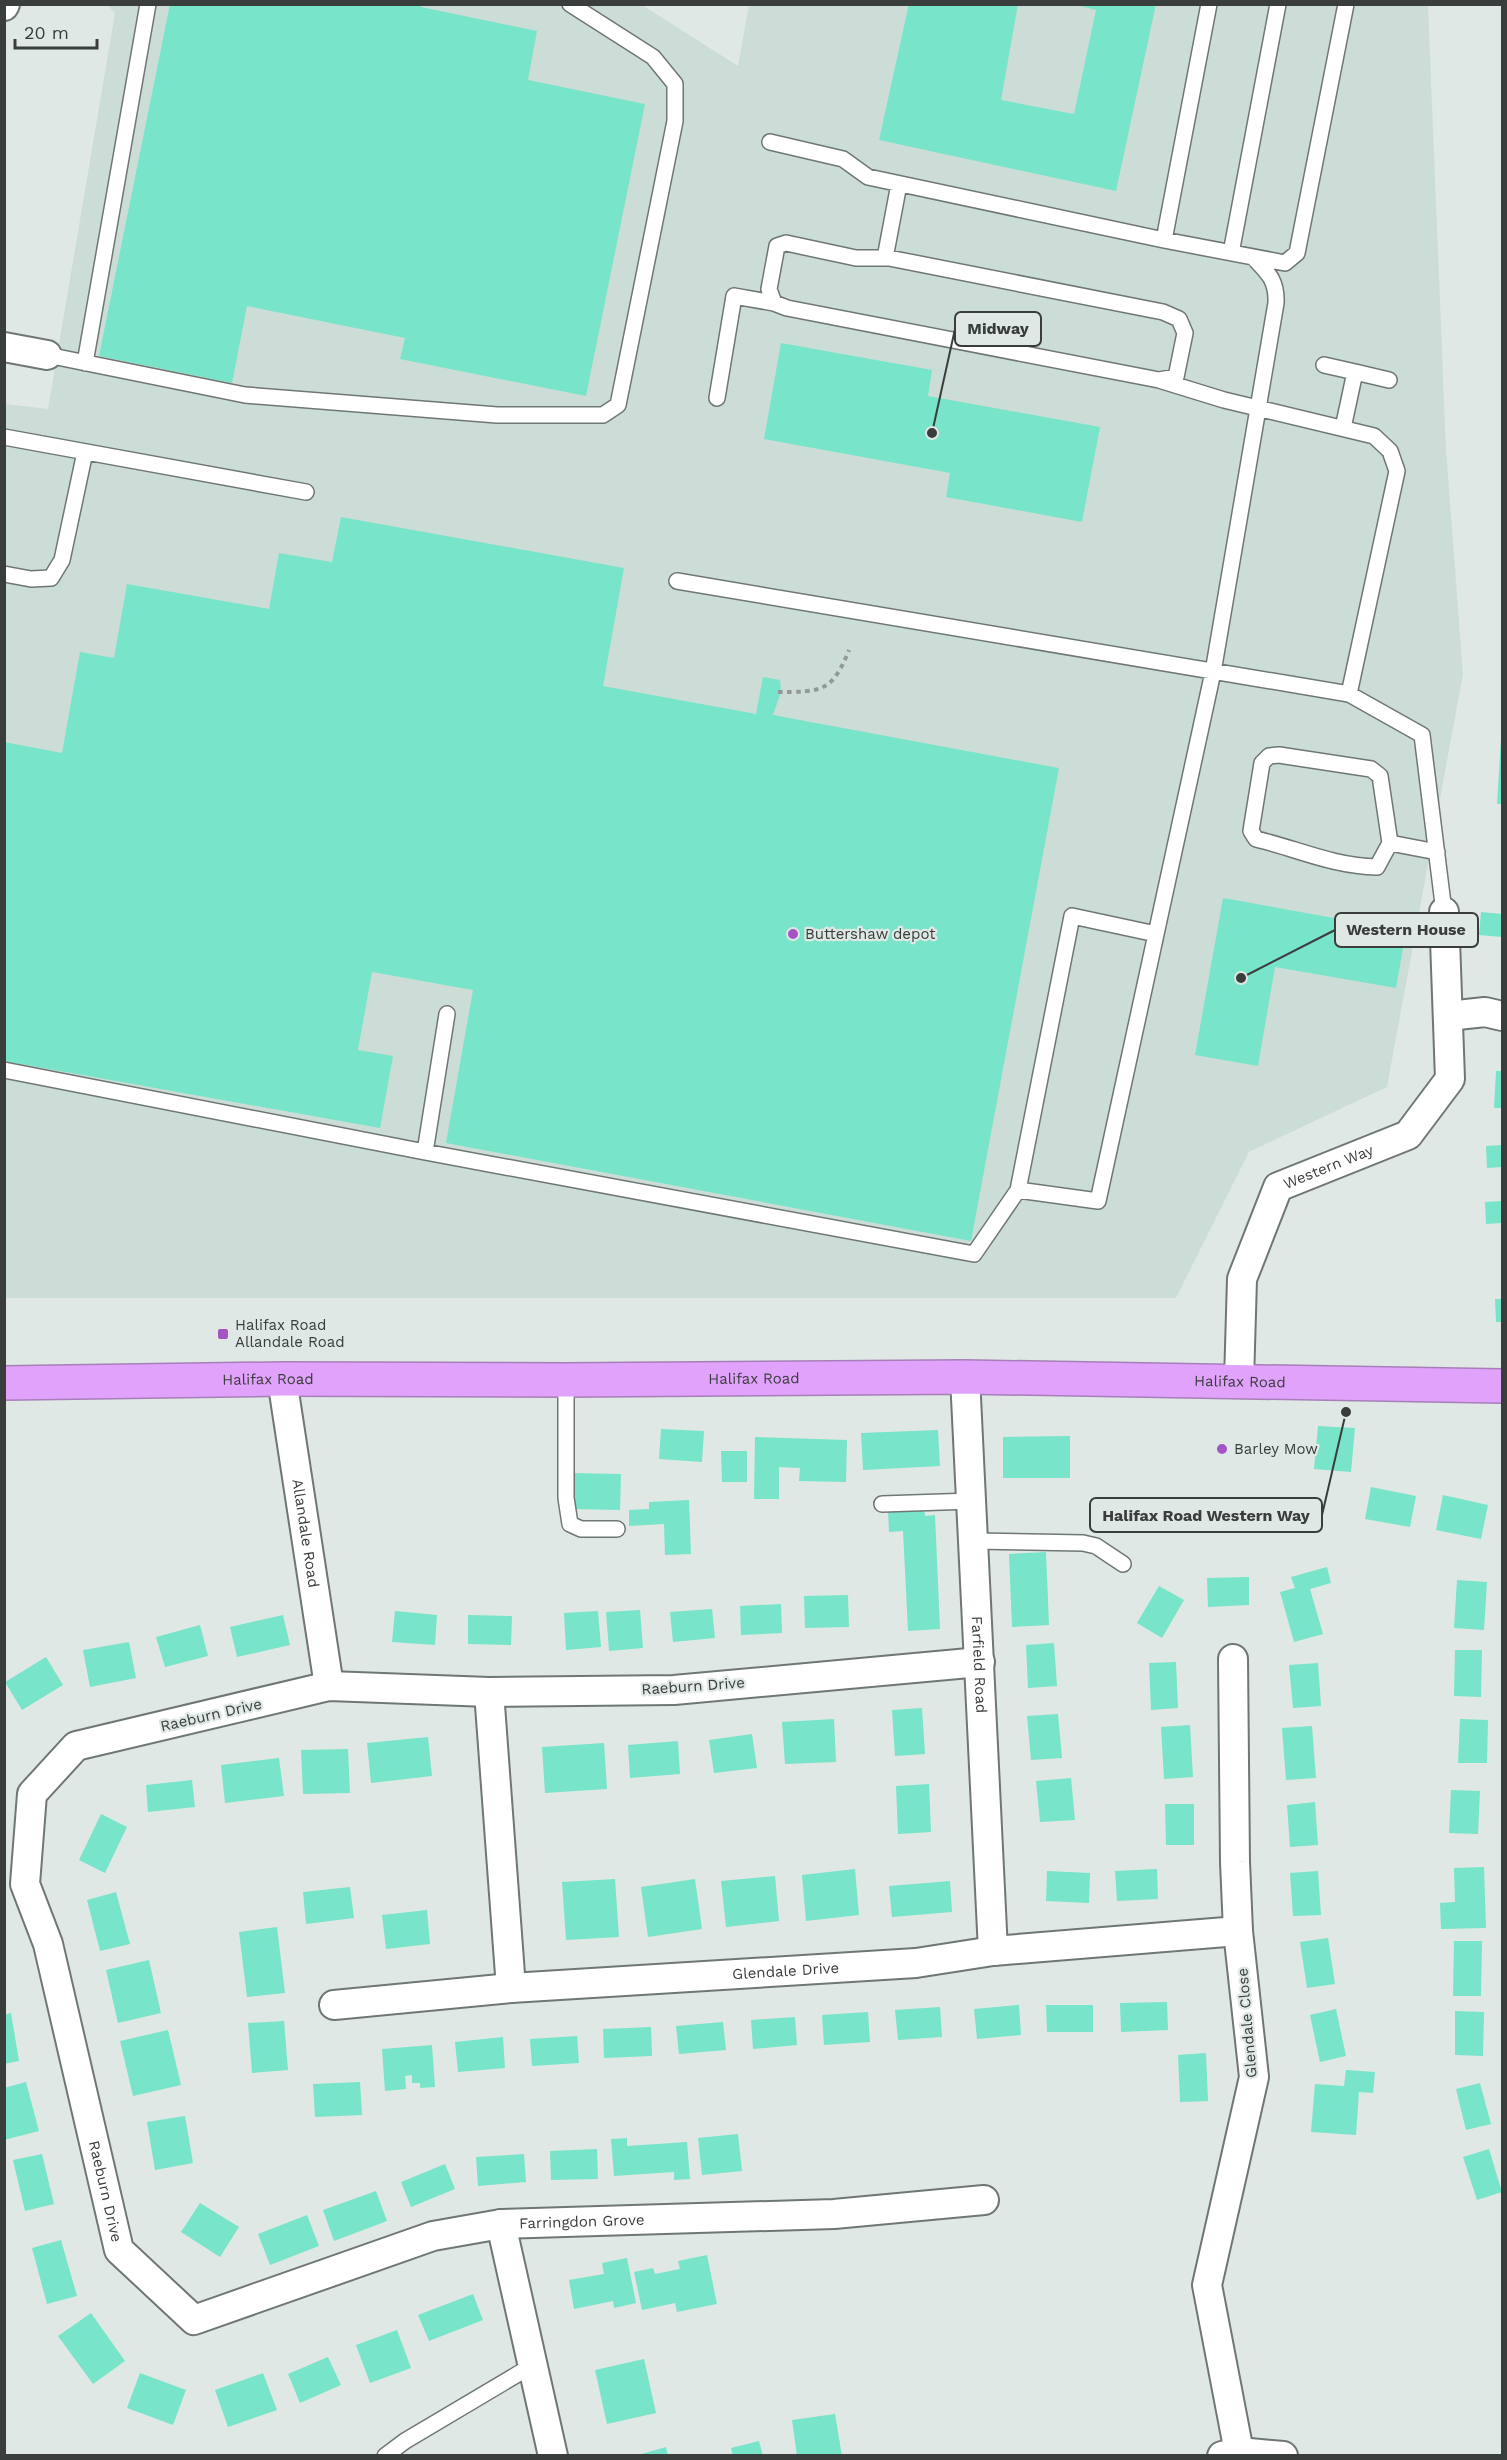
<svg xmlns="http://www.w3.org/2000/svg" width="1507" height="2460" font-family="'Work Sans',sans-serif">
<rect width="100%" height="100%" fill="#dfe8e5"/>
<path fill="#ccddd8" d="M107 5H642L738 66 749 5H1428L1446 450 1463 674 1387 1087 1249 1152 1176 1298H5V404L48 409 115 13Z"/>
<path fill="#78e4c9" d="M170 4H421V7L537 31 528 80 645 104 586 396 400 359 405 338 247 306 232 383 99 356Z
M909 4H1018L1001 100 1074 114 1096 10 1073 4H1156L1116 191 879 140Z
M781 343 932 370 928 396 1100 427 1082 522 946 497 950 473 764 439Z
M341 517 624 568 603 686 756 714 763 677 780 680 781 692 773 715 1059 768 971 1241 446 1143 473 990 372 972 358 1050 393 1056 380 1128 4 1061V742L62 753 80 652 114 658 127 584 269 609 279 553 332 562Z
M1501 739H1502V804H1497Z
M1223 898 1406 931 1396 988 1275 967 1258 1066 1195 1055Z
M1481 912 1502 914V937L1479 935Z
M1496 1071H1502V1108H1494Z
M1502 1145V1167L1487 1168 1486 1146Z
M1502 1201V1223L1486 1224 1485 1202Z
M1495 1299H1502V1322H1496Z
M1318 1426 1355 1428 1351 1472 1314 1469Z
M661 1429 704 1431 702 1462 659 1459Z
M938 1430 940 1466 863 1470 861 1433Z
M1070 1436V1478H1003V1437Z
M755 1437 847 1440 846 1482 799 1481 800 1468 779 1467V1499H754Z
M721 1451H747V1482H722Z
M572 1473 621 1474 620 1510 572 1509Z
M1371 1487 1416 1496 1410 1527 1365 1519Z
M1443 1495 1488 1505 1481 1539 1436 1530Z
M689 1500 691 1554 665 1555 664 1524 629 1526V1510L649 1509V1502Z
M924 1507 925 1516 935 1515 940 1629 908 1631 903 1531 889 1532 888 1509Z
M1046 1552 1049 1625 1012 1627 1009 1554Z
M1327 1567 1331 1583 1310 1589 1323 1634 1294 1642 1280 1592 1295 1588 1291 1577Z
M1249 1577V1605L1208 1607 1207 1578Z
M1457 1580 1487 1582 1484 1630 1454 1628Z
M1159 1586 1184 1600 1162 1638 1137 1623Z
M848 1595 849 1627 805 1628 804 1596Z
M781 1604 782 1633 741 1635 740 1606Z
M712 1609 715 1638 673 1642 670 1612Z
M640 1610 643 1648 609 1651 606 1612Z
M395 1611 437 1615 435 1645 392 1642Z
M598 1611 601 1647 566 1650 564 1613Z
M283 1615 290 1645 237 1657 230 1627Z
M468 1615 512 1616 511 1645 468 1644Z
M200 1625 208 1656 165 1667 156 1637Z
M129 1642 136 1678 90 1687 83 1650Z
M1054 1643 1057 1686 1028 1688 1026 1645Z
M1455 1650H1482L1481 1697 1454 1696Z
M46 1657 63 1685 22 1710 5 1682Z
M1176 1662 1178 1708 1151 1710 1149 1663Z
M1318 1663 1321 1706 1293 1708 1289 1665Z
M922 1708 925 1754 895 1756 892 1710Z
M1058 1714 1062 1758 1031 1760 1027 1716Z
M834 1719 836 1762 785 1764 782 1722Z
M1460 1719 1488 1720 1487 1763H1458Z
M1190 1725 1193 1777 1164 1779 1161 1727Z
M1312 1726 1316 1778 1286 1780 1282 1728Z
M752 1734 757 1768 714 1773 709 1740Z
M428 1737 432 1776 371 1783 367 1743Z
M678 1741 680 1774 630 1778 628 1745Z
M604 1743 607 1789 545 1793 542 1747Z
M348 1749 350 1793 303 1794 301 1750Z
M279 1758 284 1796 225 1803 221 1765Z
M1071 1778 1075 1820 1040 1822 1036 1781Z
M192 1780 195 1807 148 1812 146 1785Z
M929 1784 931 1832 898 1834 896 1786Z
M1451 1790 1480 1791 1478 1834 1449 1833Z
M1315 1802 1318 1845 1290 1847 1287 1805Z
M1165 1804H1194V1845H1166Z
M101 1814 127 1827 105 1873 79 1860Z
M1484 1867 1486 1928 1441 1929 1440 1903 1455 1902 1454 1868Z
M855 1869 859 1915 806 1921 802 1875Z
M1157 1869 1158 1899 1117 1901 1115 1871Z
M1047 1871 1090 1873 1089 1903 1046 1901Z
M1318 1871 1321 1915 1293 1916 1290 1873Z
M775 1876 779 1921 726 1927 721 1881Z
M615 1879 619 1937 566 1940 562 1882Z
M695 1879 702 1929 648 1937 641 1887Z
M950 1881 952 1912 892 1917 889 1886Z
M350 1887 354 1918 306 1924 303 1892Z
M116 1892 130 1944 100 1951 87 1900Z
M427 1910 430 1944 386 1949 382 1915Z
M277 1927 285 1993 247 1997 239 1932Z
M1328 1938 1335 1984 1307 1988 1300 1942Z
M1454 1941H1482L1481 1996H1453Z
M149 1960 161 2013 118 2023 106 1970Z
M1167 2002 1168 2030 1121 2032 1120 2003Z
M1019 2005 1021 2035 977 2039 974 2009Z
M1046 2005H1093V2032H1047Z
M940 2007 942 2037 898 2040 895 2010Z
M1336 2009 1346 2056 1320 2062 1310 2015Z
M1455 2011 1484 2012 1483 2056 1455 2055Z
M868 2012 870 2042 824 2045 822 2015Z
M11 2013 19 2061 4 2064V2015Z
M795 2017 797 2045 753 2049 751 2020Z
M284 2021 288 2070 252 2073 248 2023Z
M723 2022 726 2050 679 2054 676 2026Z
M651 2027 652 2056 604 2058 603 2029Z
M168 2030 181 2085 133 2096 120 2041Z
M577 2036 579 2063 532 2066 530 2039Z
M503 2037 505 2068 458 2072 455 2042Z
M432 2045 435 2087 420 2088V2083H412V2075L405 2076 406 2089 385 2091 382 2049Z
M1206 2053 1208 2101 1180 2102 1178 2055Z
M1346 2070 1375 2072 1373 2093 1359 2092 1356 2135 1311 2132 1315 2084 1344 2086Z
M26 2082 39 2131 4 2140V2088Z
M360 2082 362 2115 315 2117 313 2084Z
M1480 2083 1491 2124 1466 2130 1456 2089Z
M185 2116 193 2163 155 2170 147 2122Z
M738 2134 742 2171 702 2175 698 2138Z
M627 2138V2146L687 2142 690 2179 674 2180V2172L614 2176 611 2139Z
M597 2149 598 2179 551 2180 550 2151Z
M1489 2149 1502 2192 1477 2200 1463 2157Z
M42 2154 54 2204 25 2211 13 2160Z
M524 2154 526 2182 478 2186 476 2157Z
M445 2164 455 2189 411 2207 401 2182Z
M376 2191 387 2221 334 2241 323 2210Z
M200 2203 239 2227 220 2257 181 2232Z
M307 2215 319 2246 270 2265 258 2234Z
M61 2240 77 2296 47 2304 32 2248Z
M707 2255 717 2304 677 2312 675 2303 642 2310 634 2272 653 2268 655 2274 680 2269 678 2261Z
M627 2258 636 2303 614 2308 613 2301 574 2309 569 2280 604 2274 602 2263Z
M473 2294 483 2320 429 2341 418 2315Z
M91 2313 125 2361 93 2384 58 2336Z
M397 2330 411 2368 370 2383 356 2345Z
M328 2357 341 2385 300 2403 288 2374Z
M644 2359 656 2413 607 2424 595 2370Z
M140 2373 186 2390 173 2425 127 2408Z
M263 2373 277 2410 228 2427 215 2390Z
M835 2414 842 2456H797L792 2420Z
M759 2441 763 2456H733L731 2448Z
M666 2447 668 2456H638V2455Z"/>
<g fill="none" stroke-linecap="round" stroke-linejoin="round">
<defs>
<path id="lane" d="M770 142 843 159 868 177 1164 240 1285 263 1297 253 1346 4
M1164 240 1209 4
M1231 253 1278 4
M885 258 899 184
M47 355 245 395 497 415H603L618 405 675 121V84L653 57 570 4
M85 363 148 4
M1324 365 1355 372
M1159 380 1176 377 1185 333 1179 319 1163 312 889 258H856L786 243 777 246 769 289 774 303 787 308 1159 380 1224 400 1374 436 1390 451 1397 471 1349 694
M717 398 734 296 774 303
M1343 428 1355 372 1389 380
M4 437 306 492
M4 574 31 579 51 578 62 560 85 452
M677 581 1349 694 1422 735 1444 912
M1279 755 1371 769 1380 776 1390 843 1377 867C1333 866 1298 849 1256 839L1251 831 1262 763 1269 756Z
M1390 843 1437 852
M1156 934 1072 916 1018 1190 1098 1201 1213 672 1276 303C1277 280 1268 273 1253 257
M4 1070 425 1152 447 1014
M425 1152 974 1254 1018 1190
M566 1380V1498L570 1524 581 1529H617
M882 1504 972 1501
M974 1541 1083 1543 1096 1546 1123 1564
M385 2456 405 2441 533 2365"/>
<g id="street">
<path d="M4 6 5 4"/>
<path d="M4 347 47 355"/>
<path d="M1448 1016 1485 1012 1502 1016"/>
<path id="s1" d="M965 1377 993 1951"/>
<path id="s2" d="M282 1379 329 1686"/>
<path id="s3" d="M1239 1381 1242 1279 1278 1187 1408 1135 1450 1079 1444 912"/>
<path d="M1233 1659 1235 1862 1238 1931 1254 2077 1207 2285 1239 2452"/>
<path id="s4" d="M980 1662 674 1690 489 1692 329 1686 76 1746 32 1794 25 1884 48 1944 119 2250 194 2320 433 2236 501 2224 834 2214 984 2200"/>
<path d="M489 1692 511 1988"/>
<path id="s5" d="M334 2005 511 1988 916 1963 993 1951 1238 1931"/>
<path d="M501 2224 553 2456"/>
<path d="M1222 2456 1239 2452 1283 2456"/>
</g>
<g id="highway">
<path id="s6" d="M4 1383 282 1379 566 1380 965 1377 1502 1386"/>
</g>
</defs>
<use href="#lane" stroke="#6f7774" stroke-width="18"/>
<use href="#street" stroke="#6f7774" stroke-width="32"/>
<use href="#highway" stroke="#a67fb8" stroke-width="36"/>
<path stroke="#929996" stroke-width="4" stroke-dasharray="4.5 4.5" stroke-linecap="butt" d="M778 692C822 692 832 692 849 650"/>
<use href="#lane" stroke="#fff" stroke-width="15"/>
<use href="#street" stroke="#fff" stroke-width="28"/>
<use href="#highway" stroke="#e1a2fb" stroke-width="33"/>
</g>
<g fill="#a554c4" stroke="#dfe8e5" stroke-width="2">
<circle cx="793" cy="934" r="6"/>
<rect x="217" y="1328" width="12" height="12" rx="3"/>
<circle cx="1222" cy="1449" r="6"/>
</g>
<g text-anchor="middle" stroke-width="4.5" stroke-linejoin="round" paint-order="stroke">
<g font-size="15" fill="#393d3b" stroke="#dfe8e5" text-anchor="start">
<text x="805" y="939">Buttershaw depot</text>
<text x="235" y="1330">Halifax Road<tspan x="235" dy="17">Allandale Road</tspan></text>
<text x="1234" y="1454">Barley Mow</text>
</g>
<g font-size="15" fill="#393d3b" stroke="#dfe8e5">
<text dy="5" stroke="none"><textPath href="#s3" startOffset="255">Western Way</textPath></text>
<text dy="5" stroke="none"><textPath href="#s6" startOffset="750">Halifax Road</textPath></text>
<text dy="5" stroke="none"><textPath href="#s6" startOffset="264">Halifax Road</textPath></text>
<text dy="5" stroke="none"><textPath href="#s6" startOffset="1236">Halifax Road</textPath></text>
<text dy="5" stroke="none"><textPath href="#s2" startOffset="156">Allandale Road</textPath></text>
<text dy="5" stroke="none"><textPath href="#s1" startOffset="288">Farfield Road</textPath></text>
<text transform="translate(693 1686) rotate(-4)" y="5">Raeburn Drive</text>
<text transform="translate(211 1715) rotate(-13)" y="5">Raeburn Drive</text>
<text dy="5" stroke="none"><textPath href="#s5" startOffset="453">Glendale Drive</textPath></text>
<text transform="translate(1247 2023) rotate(-95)" y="5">Glendale Close</text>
<text dy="5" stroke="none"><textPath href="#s4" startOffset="1386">Raeburn Drive</textPath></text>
<text dy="5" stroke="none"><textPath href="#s4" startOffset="1952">Farringdon Grove</textPath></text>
</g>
</g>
<path fill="none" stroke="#393d3b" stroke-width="2" d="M932 433L955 329M1241 978L1335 930M1346 1412L1322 1515"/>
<g fill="#393d3b" stroke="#dfe8e5" stroke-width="2">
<circle cx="932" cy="433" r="6"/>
<circle cx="1241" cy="978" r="6"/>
<circle cx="1346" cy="1412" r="6"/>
</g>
<g fill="#dfe8e5" stroke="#393d3b" stroke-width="2">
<rect x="955" y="312" width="86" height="34" rx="6"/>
<rect x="1335" y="913" width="143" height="34" rx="6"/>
<rect x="1090" y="1498" width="232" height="34" rx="6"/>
</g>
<g font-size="16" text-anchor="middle" font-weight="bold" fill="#393d3b">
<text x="998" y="334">Midway</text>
<text x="1406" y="935">Western House</text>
<text x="1206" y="1521">Halifax Road Western Way</text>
</g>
<rect width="1507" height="2460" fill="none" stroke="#393d3b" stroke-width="12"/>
<path d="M15 39v9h82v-9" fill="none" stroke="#393d3b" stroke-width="3"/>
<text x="24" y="39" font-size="18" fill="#393d3b" stroke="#dfe8e5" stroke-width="4.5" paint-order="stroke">20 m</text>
</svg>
